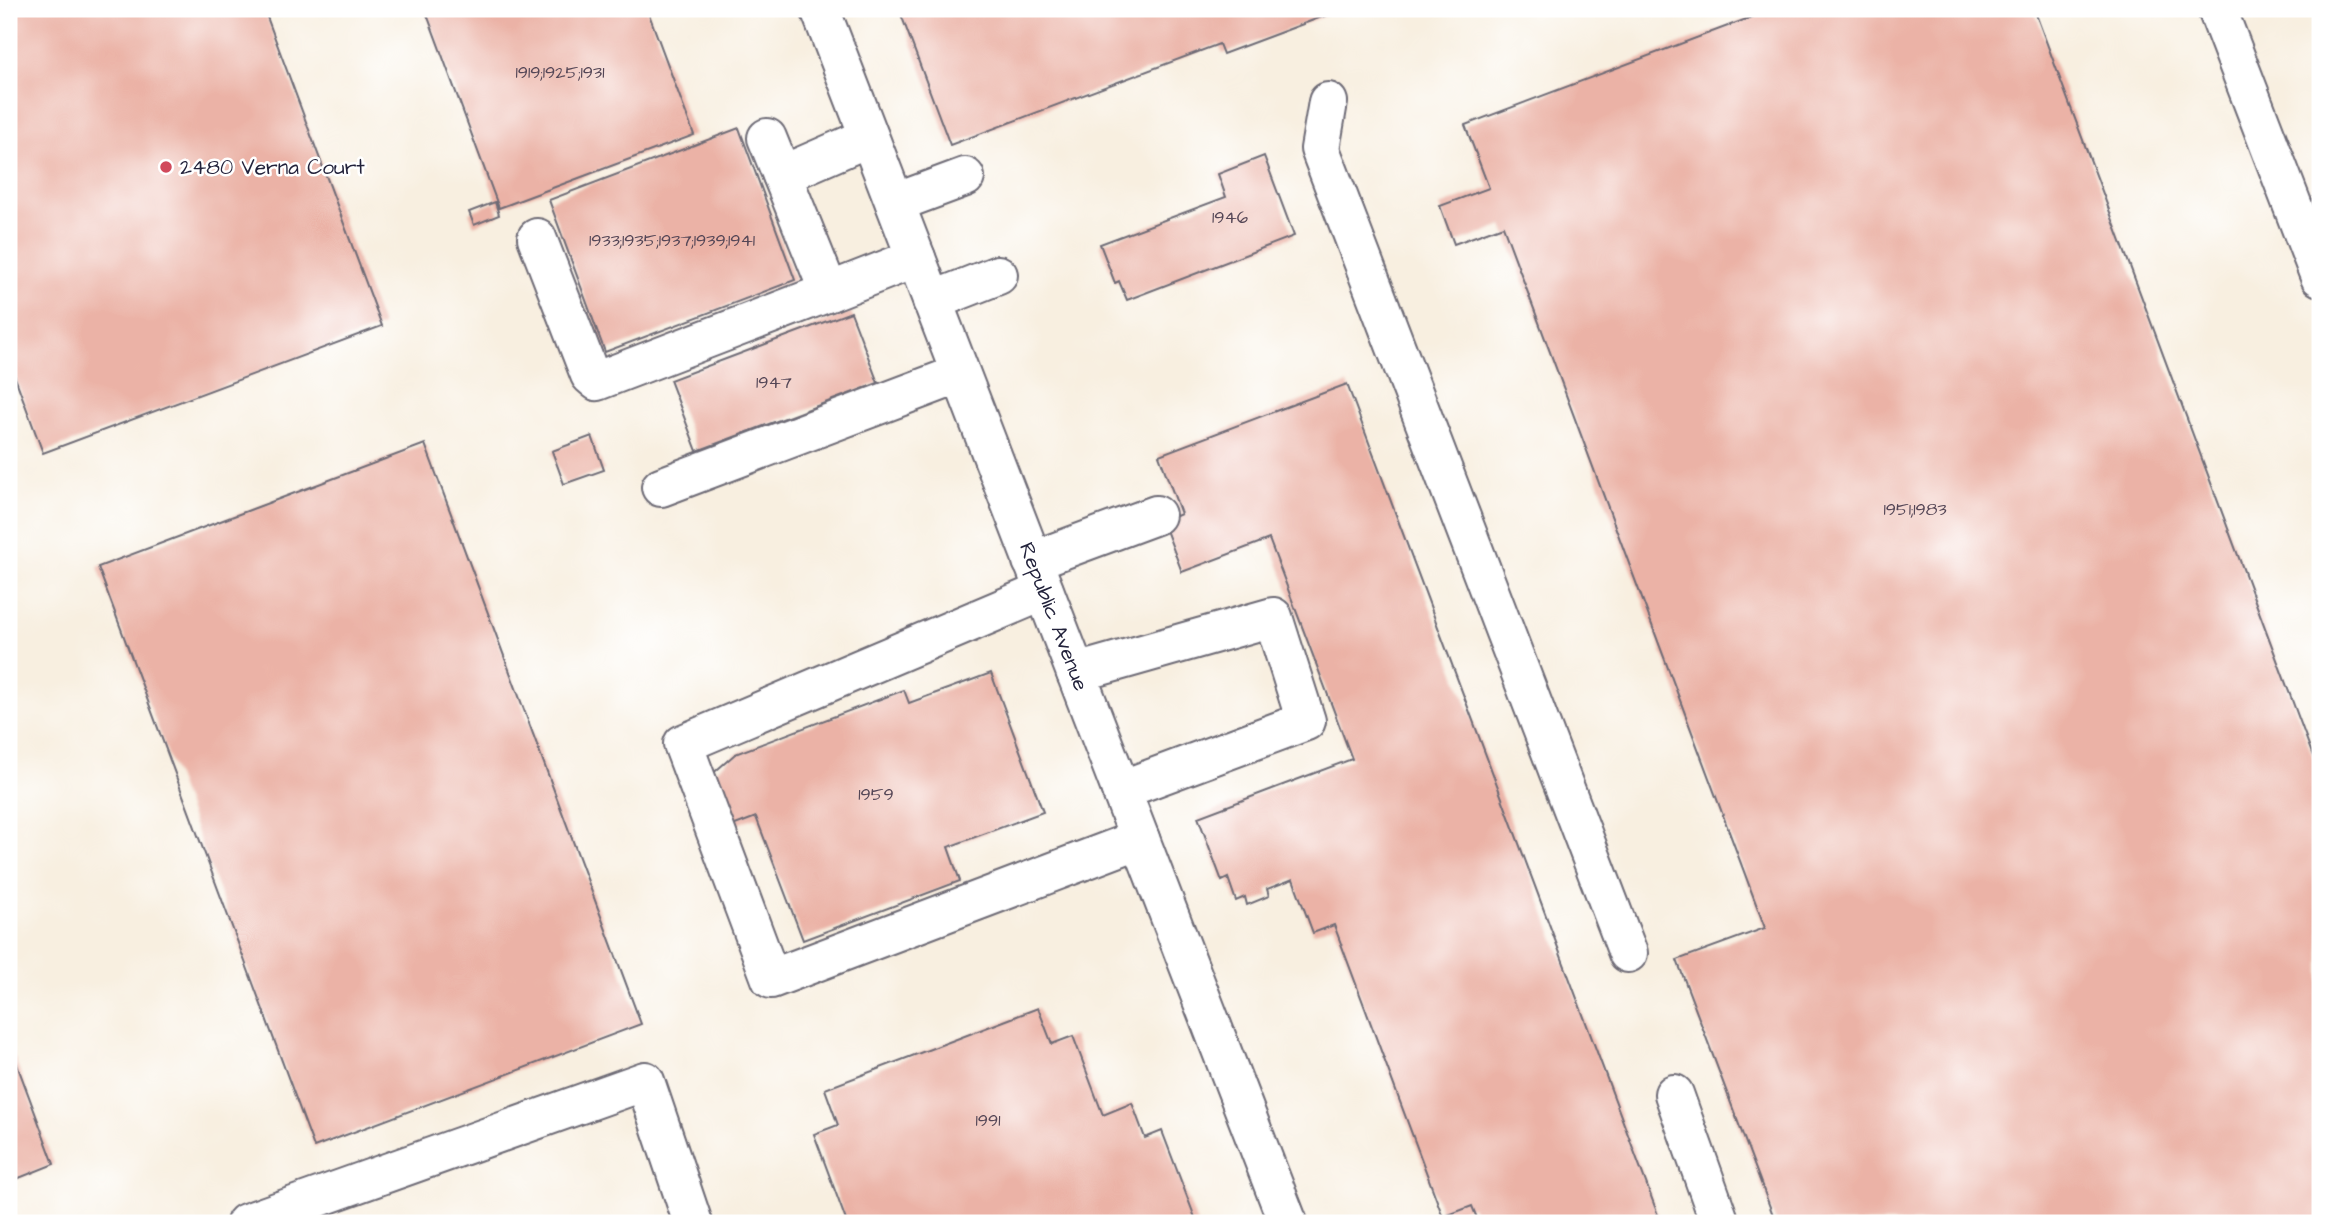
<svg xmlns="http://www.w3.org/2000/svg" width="2329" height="1232" font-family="'Architects Daughter',sans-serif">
<rect width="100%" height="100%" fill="#fff"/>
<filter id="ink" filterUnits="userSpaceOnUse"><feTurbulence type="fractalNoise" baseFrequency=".0143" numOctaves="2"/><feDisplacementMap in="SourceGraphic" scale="14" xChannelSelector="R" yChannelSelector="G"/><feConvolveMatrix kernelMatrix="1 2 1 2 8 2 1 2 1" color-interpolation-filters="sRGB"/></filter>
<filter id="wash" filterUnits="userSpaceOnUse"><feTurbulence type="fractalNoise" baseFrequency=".00686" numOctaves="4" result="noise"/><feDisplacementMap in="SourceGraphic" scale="28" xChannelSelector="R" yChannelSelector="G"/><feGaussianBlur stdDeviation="1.57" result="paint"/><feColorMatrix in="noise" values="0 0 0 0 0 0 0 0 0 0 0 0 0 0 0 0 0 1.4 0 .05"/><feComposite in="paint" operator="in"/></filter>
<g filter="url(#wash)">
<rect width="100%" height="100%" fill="#f8efe0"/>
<g id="blocks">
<path fill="#ebb2a6" d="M9 9H264L382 326 43 453 9 361Z
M425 9H647L694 135 499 208Z
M899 9H1343L1223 54 1219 44 950 145Z
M1773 9H2034L2320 775V1223H1776L1677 960 1765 928 1503 226 1454 244 1440 206 1489 188 1465 125Z
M739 128 795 280 605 352 549 200Z
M1264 156 1294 236 1127 300 1119 281 1115 283 1100 244 1226 197 1218 174Z
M495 202 499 215 474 225 469 212Z
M851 312 878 383 697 451 670 380Z
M1347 384 1661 1223H1479L1472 1206 1443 1217 1334 925 1313 933 1293 879 1267 889 1269 896 1247 905 1245 897 1236 901 1228 878 1222 881 1198 817 1352 759 1269 539 1182 572 1163 522 1181 514 1159 455Z
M592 436 604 470 564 484 552 451Z
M425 444 641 1024 314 1147 98 567Z
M991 673 1043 812 948 847 960 881 803 940 756 817 730 827 710 776 735 754 904 690 909 703Z
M1038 1008 1052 1044 1073 1036 1103 1115 1132 1103 1145 1138 1162 1131 1197 1223H847L814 1134 838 1125 825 1089Z
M9 1043 54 1164 9 1182Z"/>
</g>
</g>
<g filter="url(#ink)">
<use href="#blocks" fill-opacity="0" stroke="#6d6a75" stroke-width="2"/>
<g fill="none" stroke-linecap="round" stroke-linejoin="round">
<defs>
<g id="minor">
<path id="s1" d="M820 9 1288 1223"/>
<path d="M2217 9 2320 277"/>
<path d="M1328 102 1320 149 1628 953"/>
<path d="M767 138 829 292 916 258"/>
<path d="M782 175 869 137"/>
<path d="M895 203 965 177"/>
<path d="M537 238 590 375 597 381 829 292"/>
<path d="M932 301 998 275"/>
<path d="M661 487 960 374"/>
<path d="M1032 561 1156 515"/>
<path d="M1044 591 683 744 771 979 1140 839"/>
<path d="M1076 673 1273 617 1306 721 1121 790"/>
<path d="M1674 1094 1720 1223"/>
<path d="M246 1223 645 1081 693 1223"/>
</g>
</defs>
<use href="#minor" stroke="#6d6a75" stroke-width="42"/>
<use href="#minor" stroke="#fff" stroke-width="38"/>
</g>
</g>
<circle fill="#d1495b" stroke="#fff" stroke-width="2.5" cx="166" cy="167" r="7"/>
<g text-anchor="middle" stroke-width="5" stroke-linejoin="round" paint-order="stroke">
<g font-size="18" fill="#544656">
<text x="560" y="78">1919;1925;1931</text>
<text x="1230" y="223">1946</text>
<text x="672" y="246">1933;1935;1937;1939;1941</text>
<text x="774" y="388">1947</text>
<text x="1915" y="515">1951;1983</text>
<text x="876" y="800">1959</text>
<text x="988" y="1126">1991</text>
</g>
<g font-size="21" fill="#22223b" stroke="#fff" text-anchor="start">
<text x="180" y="174">2480 Verna Court</text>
</g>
<g font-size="21" fill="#22223b" stroke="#fff">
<text dy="7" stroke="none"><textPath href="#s1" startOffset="651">Republic Avenue</textPath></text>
</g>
</g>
<rect width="2329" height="1232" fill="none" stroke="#fff" stroke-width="35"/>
</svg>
